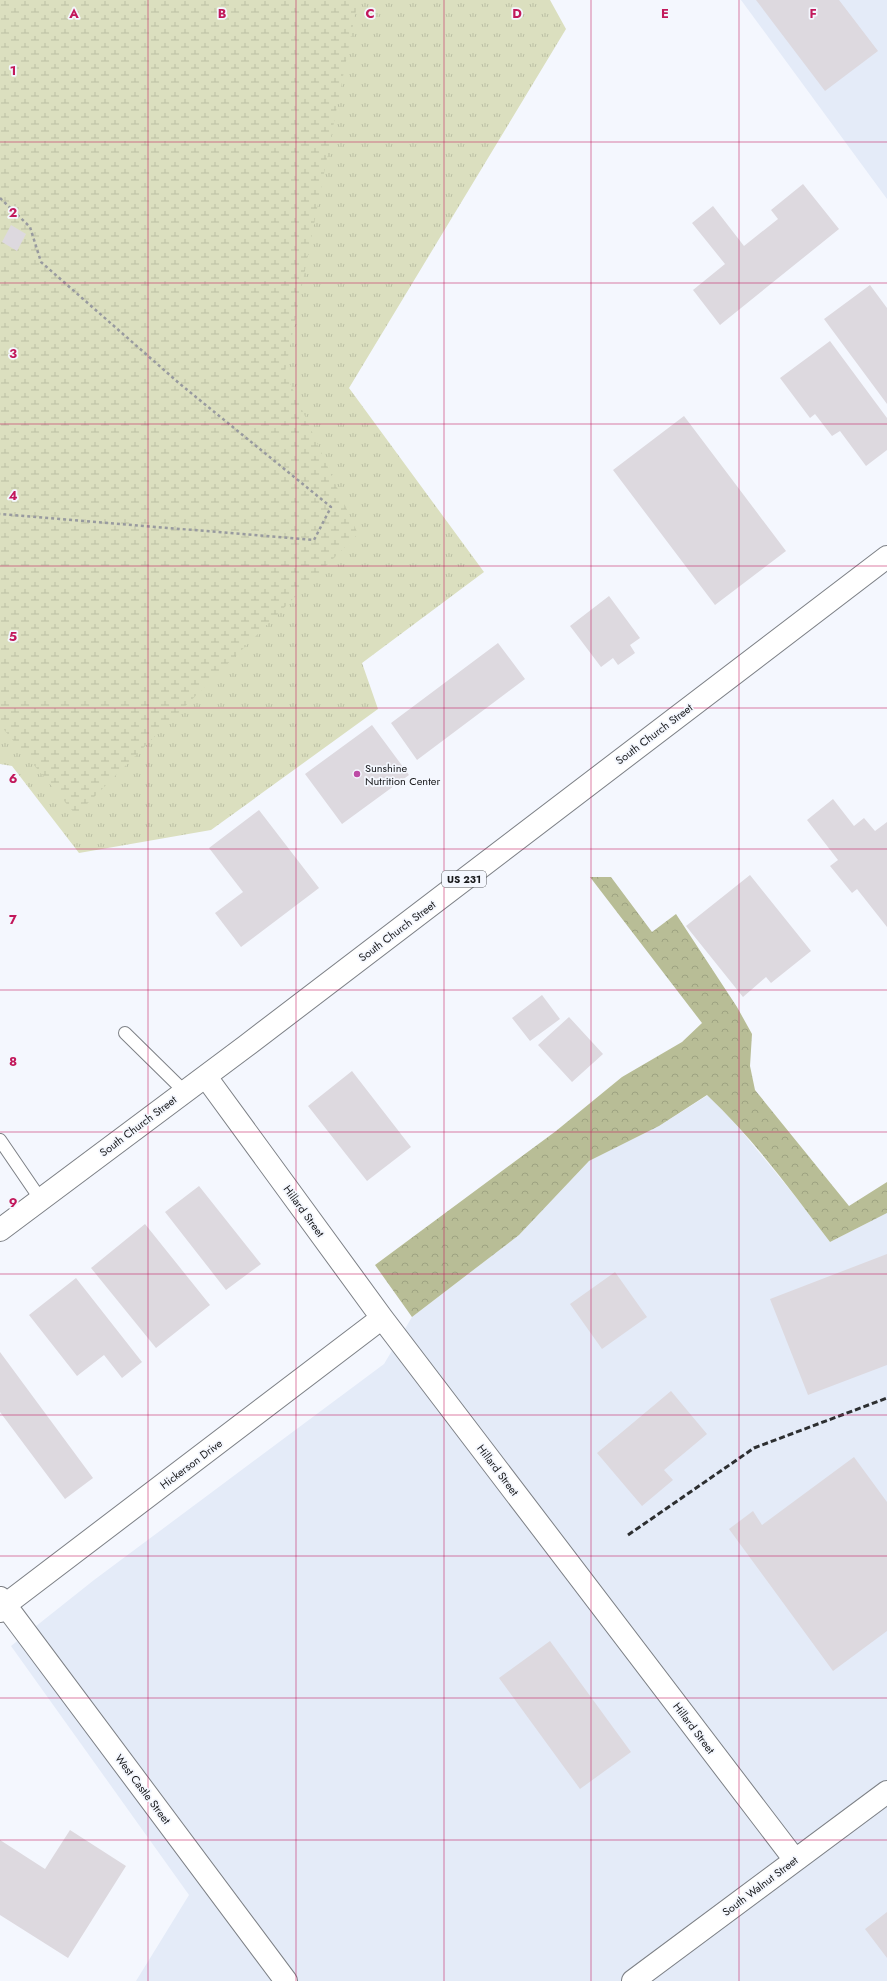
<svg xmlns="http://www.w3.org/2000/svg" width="887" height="1981" font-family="Jost,sans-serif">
<defs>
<pattern id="grass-tufts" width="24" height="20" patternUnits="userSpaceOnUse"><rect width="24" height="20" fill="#dbdfbf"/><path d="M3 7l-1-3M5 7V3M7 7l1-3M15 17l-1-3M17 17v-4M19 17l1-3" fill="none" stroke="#bbbfa4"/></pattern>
<pattern id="forest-crowns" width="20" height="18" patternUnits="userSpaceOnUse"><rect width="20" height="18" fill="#b8bd96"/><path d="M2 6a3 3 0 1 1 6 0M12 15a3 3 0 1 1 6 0" fill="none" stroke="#9da281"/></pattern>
<pattern id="wetland-marsh" width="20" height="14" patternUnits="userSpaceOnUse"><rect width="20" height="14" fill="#dbdfbf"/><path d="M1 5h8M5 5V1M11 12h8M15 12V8" fill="none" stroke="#bbbfa4"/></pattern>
</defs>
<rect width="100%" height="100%" fill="#f4f7fe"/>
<path fill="#e4ebf8" d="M741 0H887V199Z
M708 1095 734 1122 795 1196 830 1242 887 1213V1981H136L189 1895 11 1646 94 1580 384 1364 412 1317 519 1235 589 1161 659 1126Z"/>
<path fill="url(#grass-tufts)" d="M0 0H550L566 29 349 388 484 572 362 663 378 709 211 830 79 853 12 766 0 764Z"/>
<path fill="url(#forest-crowns)" d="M590 877H611L652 932 676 914 737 1007 752 1034 750 1066 755 1090 849 1206 887 1182V1213L830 1242C792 1192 754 1139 707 1095L659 1126 589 1161 519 1235 412 1317 375 1265 556 1131 622 1077 682 1042 702 1023Z"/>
<path fill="url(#wetland-marsh)" d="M0 0H358L285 372 358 534 76 815 0 725Z"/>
<path fill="#ddd9df" d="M756 0H839L878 51 825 91Z
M803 184 839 229 720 325 693 290 725 264 692 223 713 206 744 246 778 219 771 210Z
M11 225 26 234 17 251 2 242Z
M870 285 887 308V404L824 319Z
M830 341 887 418V450L866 466 840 431 832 436 815 414 810 418 780 378Z
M684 416 786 551 715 605 613 470Z
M609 596 640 638 630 645 635 653 618 665 613 658 601 667 570 626Z
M498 643 525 679 417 760 391 723Z
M372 725 409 775 342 824 305 774Z
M833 799 854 826 864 818 875 831 887 822V927L857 889 852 893 830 866 838 860 807 820Z
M259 810 319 888 241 947 215 913 243 892 209 848Z
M750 875 811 951 771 983 766 977 743 997 686 926Z
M542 995 560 1019 530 1041 512 1018Z
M569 1017 603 1054 572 1082 538 1045Z
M352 1071 411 1147 367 1181 308 1106Z
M199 1186 261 1264 226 1290 165 1212Z
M145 1224 210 1305 156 1348 91 1268Z
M887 1254V1365L808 1395 770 1299Z
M615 1272 647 1317 602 1349 570 1304Z
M76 1278 142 1362 122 1378 104 1355 77 1376 29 1315Z
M0 1352 93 1478 65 1499 0 1412Z
M671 1391 707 1434 664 1470 673 1480 642 1506 597 1453Z
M854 1457 887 1502V1631L833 1671 729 1529 753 1511 762 1525Z
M550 1641 631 1752 580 1789 499 1678Z
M70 1830 126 1866 68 1958 0 1915V1840L45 1869Z
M887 1912V1958L865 1929Z"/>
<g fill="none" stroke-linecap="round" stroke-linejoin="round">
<defs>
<path id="lane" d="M125 1033 184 1091
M0 1140 41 1200"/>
<path id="street" d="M206 1077 382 1318 795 1860
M0 1598 286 1981
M0 1611 5 1605 382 1318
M633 1981 887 1792"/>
<path id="primary" d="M0 1230 246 1046 887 557"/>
</defs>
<use href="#lane" stroke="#7d8086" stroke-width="14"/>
<use href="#street" stroke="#7d8086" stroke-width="24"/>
<use href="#primary" stroke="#7d8086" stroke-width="24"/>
<path stroke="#989a9f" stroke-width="2.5" stroke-dasharray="3 3" stroke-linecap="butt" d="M0 198 30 227 41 262 180 384 331 507 314 540 0 514"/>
<use href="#lane" stroke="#fff" stroke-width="12"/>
<use href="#street" stroke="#fff" stroke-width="22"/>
<use href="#primary" stroke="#fff" stroke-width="22"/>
<path stroke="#2d2f31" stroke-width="3" stroke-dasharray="6 3" stroke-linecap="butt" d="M628 1535 754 1448 887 1398"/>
</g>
<path fill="none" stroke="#c2185b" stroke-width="1" stroke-opacity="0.55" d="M148 0V1981M296 0V1981M444 0V1981M591 0V1981M739 0V1981M0 142H887M0 283H887M0 424H887M0 566H887M0 708H887M0 849H887M0 990H887M0 1132H887M0 1274H887M0 1415H887M0 1556H887M0 1698H887M0 1840H887"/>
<circle fill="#bd4ba5" stroke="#f4f7fe" stroke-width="1.5" cx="357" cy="774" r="4"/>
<g text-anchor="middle" stroke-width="3.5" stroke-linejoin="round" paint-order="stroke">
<rect fill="#f4f7fe" stroke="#595a5e" stroke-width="1" x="442" y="871" width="44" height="16" rx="3"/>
<g font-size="10" font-weight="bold" fill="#161719">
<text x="464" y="883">US 231</text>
</g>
<g font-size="11" fill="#161719" stroke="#f4f7fe">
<text transform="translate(654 734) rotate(-37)" y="4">South Church Street</text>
<text transform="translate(397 931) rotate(-37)" y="4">South Church Street</text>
<text transform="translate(138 1126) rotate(-37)" y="4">South Church Street</text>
<text transform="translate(304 1211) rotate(54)" y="4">Hillard Street</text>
<text transform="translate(191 1464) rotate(-37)" y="4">Hickerson Drive</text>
<text transform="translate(498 1470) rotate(53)" y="4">Hillard Street</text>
<text transform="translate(694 1728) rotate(53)" y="4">Hillard Street</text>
<text transform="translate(143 1789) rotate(53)" y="4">West Castle Street</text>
<text transform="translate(760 1886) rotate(-37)" y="4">South Walnut Street</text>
</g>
<g font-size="11" fill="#161719" stroke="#f4f7fe" text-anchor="start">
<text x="365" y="772">Sunshine<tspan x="365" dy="13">Nutrition Center</tspan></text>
</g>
</g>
<g font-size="13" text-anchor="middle" font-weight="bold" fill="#c2185b" stroke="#f4f7fe" stroke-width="3.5" stroke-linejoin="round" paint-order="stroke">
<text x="74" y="18">A</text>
<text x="222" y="18">B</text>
<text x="370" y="18">C</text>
<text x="517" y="18">D</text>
<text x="665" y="18">E</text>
<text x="813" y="18">F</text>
<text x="13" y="75">1</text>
<text x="13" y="217">2</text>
<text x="13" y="358">3</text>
<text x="13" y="500">4</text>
<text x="13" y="641">5</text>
<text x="13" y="783">6</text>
<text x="13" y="924">7</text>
<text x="13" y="1066">8</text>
<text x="13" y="1207">9</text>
</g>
</svg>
